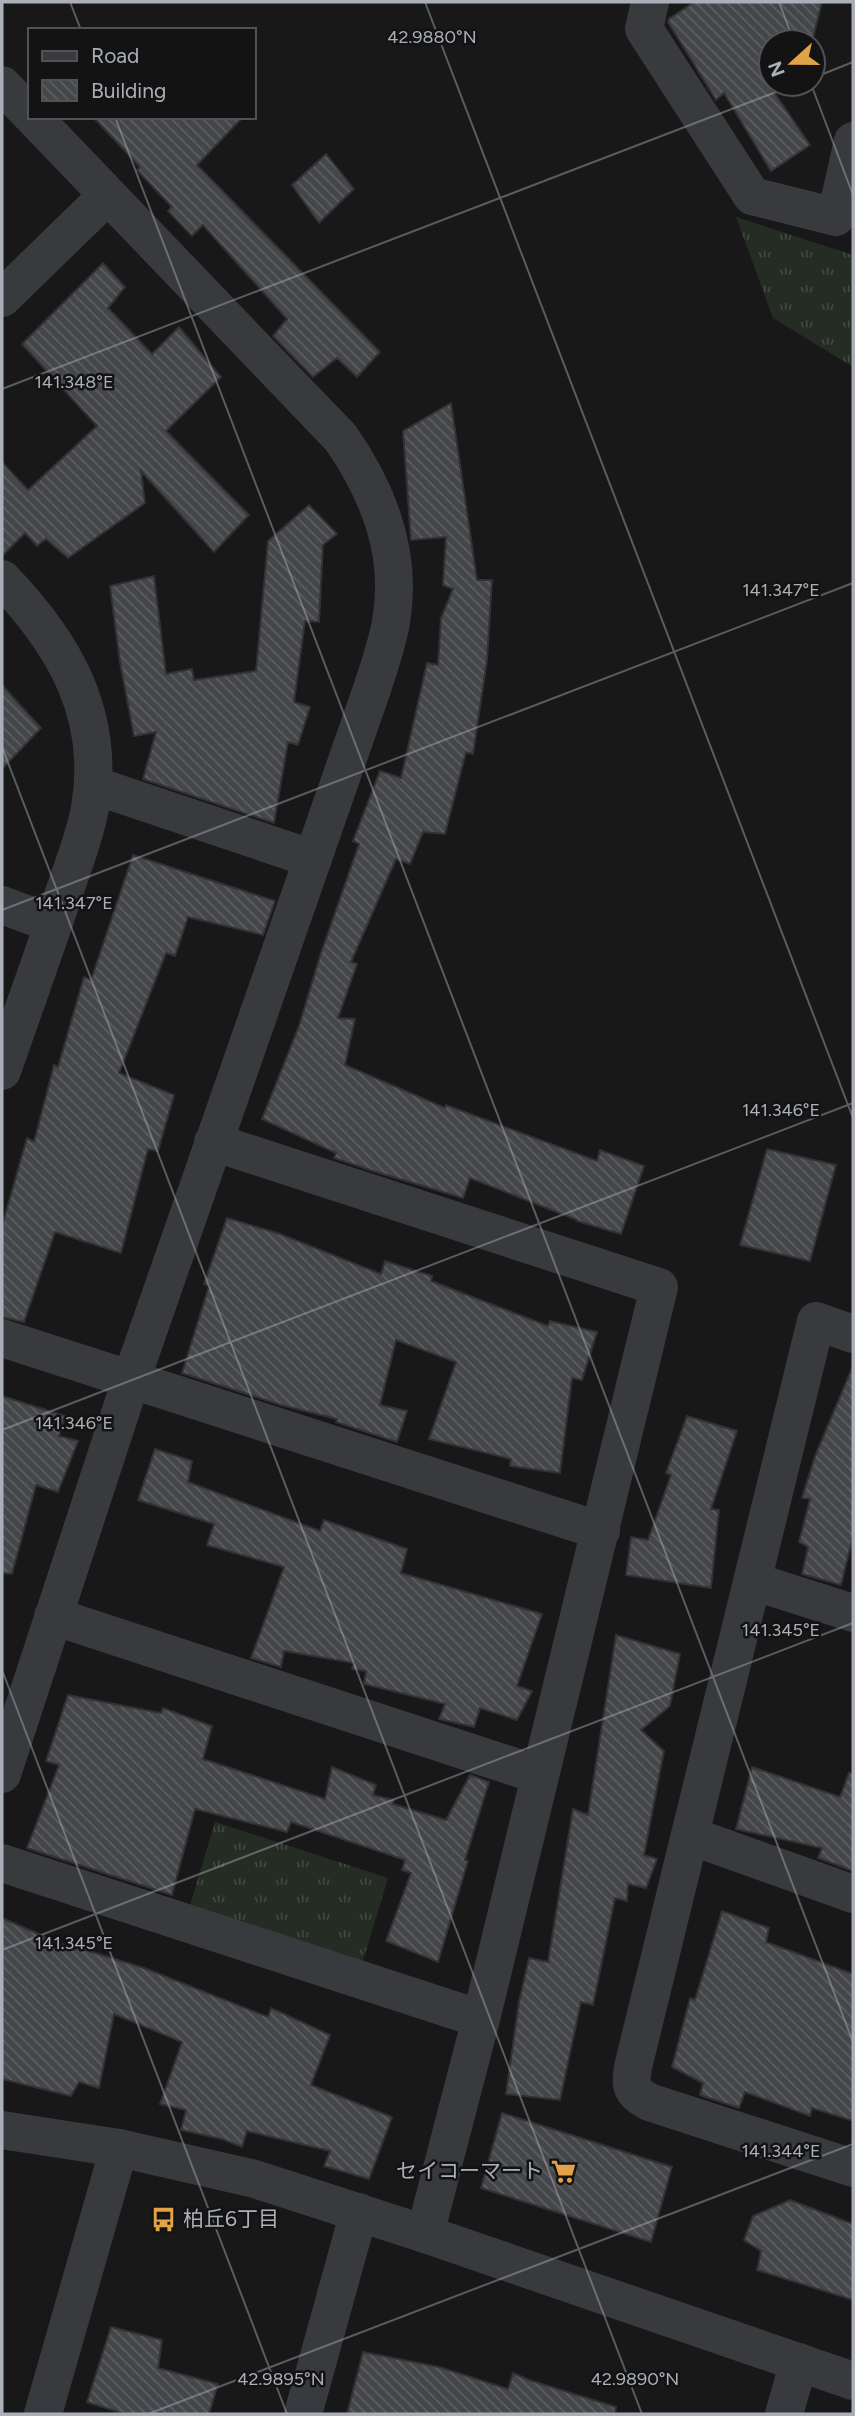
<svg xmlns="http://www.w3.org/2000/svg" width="855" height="2416" font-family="Figtree,'Noto Sans JP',sans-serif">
<defs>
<pattern id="grass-tufts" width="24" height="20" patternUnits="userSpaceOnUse" patternTransform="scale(1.75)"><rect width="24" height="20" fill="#242c24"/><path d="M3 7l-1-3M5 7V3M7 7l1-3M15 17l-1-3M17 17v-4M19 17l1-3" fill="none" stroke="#414842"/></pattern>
<pattern id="building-back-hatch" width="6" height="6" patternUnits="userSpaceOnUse" patternTransform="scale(1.75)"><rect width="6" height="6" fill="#454649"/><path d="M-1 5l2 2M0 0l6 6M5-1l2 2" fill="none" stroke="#5d5e61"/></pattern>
</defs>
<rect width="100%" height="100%" fill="#181819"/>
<path fill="url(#grass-tufts)" d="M736 217 853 255V367L773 318Z
M215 1822 388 1878 359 1974 185 1922Z"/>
<path fill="url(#building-back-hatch)" stroke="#323235" stroke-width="2" d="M694 2H822L812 42H771V88L810 145 771 171 724 93 716 100 668 22 669 19Z
M93 117H243L197 165 380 352 357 377 337 358 313 377 273 336 287 319 203 225 192 236 168 211 172 207 137 170 140 167Z
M326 154 354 189 319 223 292 185Z
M103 263 125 287 108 308 152 354 179 327 221 377 166 431 249 515 214 552 141 471 145 503 68 558 46 539 37 546 25 533 2 556V462L28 490 97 426 22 344Z
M451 403 477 580H492L487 660 473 754 466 752 445 834 423 832 410 864 396 859 351 962 357 964 338 1018 355 1019 345 1065 445 1108 446 1105 597 1161 600 1150 644 1166 621 1234 577 1221V1220L470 1178 463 1198 373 1171 334 1158 336 1153 262 1119 299 1026 320 956 359 844 353 841 380 771 401 778 427 663 438 665 441 618 453 589 443 585 446 537 411 540 403 431Z
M309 505 337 534 323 545 319 622 305 621 294 702 310 707 298 745 288 742 274 823 143 779 156 732 134 736 120 662 110 586 154 576 166 674 192 669 194 680 256 671 268 541Z
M2 685 41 728 2 769Z
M133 855 275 901 263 935 188 917 175 956 166 953 119 1073 174 1095 158 1151 148 1149 121 1253 55 1232 24 1322 2 1317V1226L27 1138 34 1142 54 1065 58 1067 84 977 91 980Z
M767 1149 836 1165 810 1261 740 1245Z
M227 1218 280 1234 381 1274 385 1261 432 1276 431 1281 548 1326 550 1321 597 1332 582 1380 572 1378 560 1473 510 1466 511 1459 429 1439 456 1362 396 1340 380 1405 407 1411 397 1442 336 1422 337 1419 281 1405 182 1373 209 1286 204 1284Z
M853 1366V1536L841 1585 802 1574 808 1547 799 1542 810 1499 802 1498 815 1456Z
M2 1396 65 1416 59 1436 78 1441 58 1492 36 1485 12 1574 2 1573Z
M687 1416 737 1431 711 1509 719 1510 711 1588 626 1575 631 1537 648 1540 671 1475 666 1473Z
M155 1449 192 1461 188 1482 320 1531 324 1520 407 1549 401 1573 542 1614 517 1686 532 1691 517 1720 480 1708 474 1727 439 1719 445 1704 364 1684 366 1671 352 1669 354 1663 284 1651 281 1667 251 1658 284 1567 207 1545 214 1524 138 1500Z
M616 1635 680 1654 670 1706 641 1730 664 1751 644 1855 657 1859 646 1888 628 1884 627 1901 615 1898 593 2005 581 2002 560 2100 506 2094 519 2002 529 1958 548 1962 573 1809 588 1815Z
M68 1695 161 1713 163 1708 212 1726 203 1759 325 1799 332 1767 376 1785 373 1795 394 1800 393 1804 446 1820 470 1775 489 1782 465 1860 468 1861 438 1962 386 1941 411 1873 402 1870 405 1860 291 1822 287 1832 195 1809 172 1895 27 1848 59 1765 46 1761Z
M752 1767 840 1797 849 1773H853V1871L818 1858 822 1848 736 1829Z
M722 1911 769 1928 766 1942 853 1974V2121L812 2108 810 2116 745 2092 739 2108 700 2095 703 2083 672 2067 690 1998 695 2000Z
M2 1918 75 1950 76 1947 144 1968 268 2017 271 2008 330 2035 311 2085 392 2117 369 2179 324 2166 330 2151 247 2131 242 2147 222 2139 181 2130 186 2110 160 2104 182 2042 114 2014 99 2088 79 2082 71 2096 2 2079Z
M502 2113 672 2167 651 2242 481 2188Z
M790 2200 853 2224V2300L757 2270 761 2251 744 2240 753 2216Z
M111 2327 162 2340 158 2368 218 2384 209 2414H125L87 2402Z
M363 2352 439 2367 508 2389 513 2373 529 2380 616 2407 615 2414H347Z"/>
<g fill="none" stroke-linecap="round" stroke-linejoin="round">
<path stroke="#393a3e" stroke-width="38" d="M650 2 644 29 752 196 836 217 853 141
M2 85 30 114
M2 298 108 195
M2 579C64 643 106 715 90 808 84 841 70 873 60 905 41 961 21 1016 2 1071
M93 785 313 859
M2 905 53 924
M213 1142 659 1287 481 2019 425 2234
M853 1334 816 1321 633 2067C630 2087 631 2092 649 2102L853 2168
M2 1338 601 1531
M752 1581 853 1613
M53 1616 539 1775
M2 1774 131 1380 372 689C379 667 387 645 391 622 403 554 379 493 341 438L33 117
M691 1836 853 1894
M2 1863 481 2019
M43 2414 119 2148
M303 2414 359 2212
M784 2414 799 2362"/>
<path stroke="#393a3e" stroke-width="38" d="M2 2130 119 2148 255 2179 425 2234 853 2381"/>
</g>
<path fill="none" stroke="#abb0b8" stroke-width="2" stroke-opacity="0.45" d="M70 2 81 30M425 2 853 1118M779 2 794 42M813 78 853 62M811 84 853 195M115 117 853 2042M2 389 797 84M2 747 642 2414M2 910 853 583M2 1430 853 1103M2 1670 287 2414M2 1950 853 1623M148 2414 853 2144"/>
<defs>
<symbol id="supermarket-bare" viewBox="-9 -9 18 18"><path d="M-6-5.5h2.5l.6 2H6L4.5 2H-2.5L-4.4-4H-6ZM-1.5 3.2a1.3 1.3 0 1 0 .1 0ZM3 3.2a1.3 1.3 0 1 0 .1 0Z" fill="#e2a247" stroke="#131314" stroke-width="2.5" paint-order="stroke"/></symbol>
<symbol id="bus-bare" viewBox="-9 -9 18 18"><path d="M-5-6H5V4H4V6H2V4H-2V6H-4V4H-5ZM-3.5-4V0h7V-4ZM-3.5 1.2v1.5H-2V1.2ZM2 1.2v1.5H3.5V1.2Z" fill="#e2a247" stroke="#131314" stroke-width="2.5" paint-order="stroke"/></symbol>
</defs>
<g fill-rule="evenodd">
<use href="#supermarket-bare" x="546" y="2154" width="35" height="35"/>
<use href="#bus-bare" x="146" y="2202" width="35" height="35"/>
</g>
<g text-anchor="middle" stroke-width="5" stroke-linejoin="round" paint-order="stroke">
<g font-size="21" fill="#abb0b8" stroke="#131314" text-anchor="end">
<text x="543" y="2178">セイコーマート</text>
<text x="183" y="2226" text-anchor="start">柏丘6丁目</text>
</g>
</g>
<g font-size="18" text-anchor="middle" fill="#abb0b8" stroke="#131314" stroke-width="5" stroke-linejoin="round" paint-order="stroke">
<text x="432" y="43">42.9880°N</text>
<text x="74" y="388">141.348°E</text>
<text x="781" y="596">141.347°E</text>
<text x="74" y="909">141.347°E</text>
<text x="781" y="1116">141.346°E</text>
<text x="74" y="1429">141.346°E</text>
<text x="781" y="1636">141.345°E</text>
<text x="74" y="1949">141.345°E</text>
<text x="781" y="2157">141.344°E</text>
<text x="281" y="2385">42.9895°N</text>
<text x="635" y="2385">42.9890°N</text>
</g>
<rect width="855" height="2416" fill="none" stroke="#abb0b8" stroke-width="7"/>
<rect x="28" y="28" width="228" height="91" fill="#131314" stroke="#505256" stroke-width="2"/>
<rect x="42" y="51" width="35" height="10" fill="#393a3e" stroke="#505256" stroke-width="2"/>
<text x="91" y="63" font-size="21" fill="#abb0b8">Road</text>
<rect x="42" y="80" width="35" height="21" fill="url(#building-back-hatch)" stroke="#505256" stroke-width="2"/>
<text x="91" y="98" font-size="21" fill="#abb0b8">Building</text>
<g transform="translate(792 63) rotate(249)"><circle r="33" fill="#131314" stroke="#505256" stroke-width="2"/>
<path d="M0-5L12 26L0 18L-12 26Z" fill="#e2a247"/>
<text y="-10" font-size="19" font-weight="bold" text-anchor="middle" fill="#abb0b8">N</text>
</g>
</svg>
